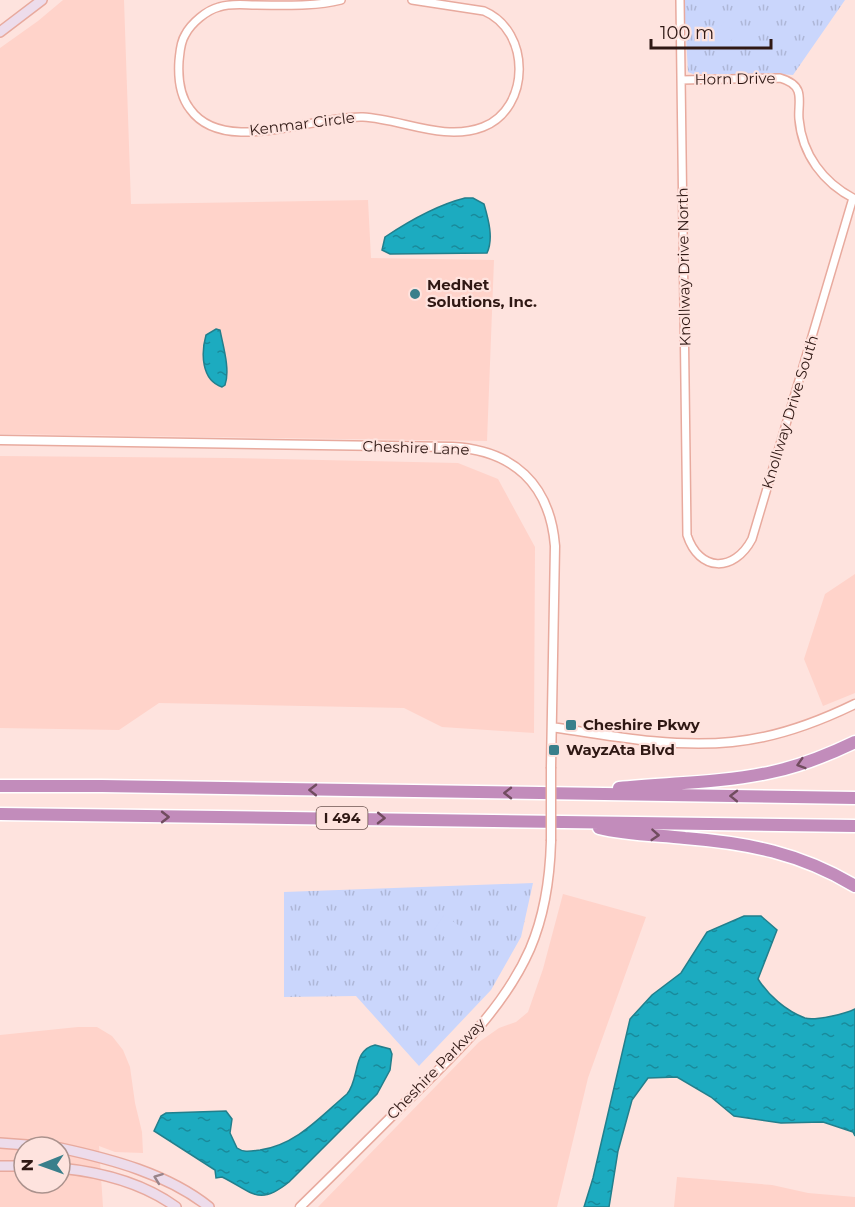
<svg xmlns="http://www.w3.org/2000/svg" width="855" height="1207" font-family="Montserrat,sans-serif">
<defs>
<pattern id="park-tufts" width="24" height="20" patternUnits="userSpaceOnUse" patternTransform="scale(1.5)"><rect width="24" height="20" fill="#cad6fc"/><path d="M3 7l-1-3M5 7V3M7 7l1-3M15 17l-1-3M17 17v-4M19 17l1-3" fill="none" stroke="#aeb7d7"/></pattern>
<pattern id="water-ripples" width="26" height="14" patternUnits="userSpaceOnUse" patternTransform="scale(1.5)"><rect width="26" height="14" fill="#1cabc0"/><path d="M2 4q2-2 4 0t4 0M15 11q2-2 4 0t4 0" fill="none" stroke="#198a9b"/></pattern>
</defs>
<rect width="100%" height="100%" fill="#fee3de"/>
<path fill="#ffd3ca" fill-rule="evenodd" d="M63 0H124L131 204 368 200 371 258 494 260 487 441 0 434V48L38 21Z
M0 456 229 458 458 463 498 479 535 547 534 733 442 727 404 708 159 703 119 730 0 728Z
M855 574V693L823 706 804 659 825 594Z
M563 894 646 917 588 1078 557 1207H318L479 1042 499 1028 516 1022 528 1012 543 969Z
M78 1027H97L112 1036 123 1050 130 1067 135 1103 142 1132 143 1153 115 1152 99 1146 103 1207H0V1035ZM24 1147H60V1183H24Z
M677 1177 772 1185 808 1193 855 1197V1207H674Z"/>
<path fill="url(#park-tufts)" d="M684 0H845L793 75 780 74H693L688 72Z
M533 883 521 937 491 990 419 1066 356 996 284 997V892Z"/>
<path fill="#cad6fc" d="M724 22 737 34 724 48 711 36Z
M444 915 468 932 458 946 434 930Z"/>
<path fill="url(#water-ripples)" stroke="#227f8c" stroke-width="1.5" d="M465 198H473L484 204C488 218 494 238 487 253L390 254 382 250 385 237C409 221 437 205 465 198Z
M216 329 220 330 221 335C224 349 230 371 225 385L222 387C201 380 201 353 206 335Z
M744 916H761L777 930 758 979C768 995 786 1011 805 1018 814 1021 846 1014 855 1009V1136L853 1132 823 1122 781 1123 734 1116 711 1097 677 1077 648 1078 632 1100 618 1151 609 1207H584L593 1178 630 1019 652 995 681 973 707 932Z
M375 1045 390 1049 392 1054 390 1070 377 1094 289 1182C258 1207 253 1192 222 1177L216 1178 215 1170 154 1131 161 1116 166 1113 226 1111 232 1119 230 1133 237 1148C244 1153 251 1151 260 1150 296 1145 320 1117 347 1094 360 1079 352 1050 375 1045Z"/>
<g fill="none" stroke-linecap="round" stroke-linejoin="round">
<defs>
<path id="minor" d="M341 0C313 7 284 5 256 5 244 5 231 3 219 7 207 10 191 23 185 35 180 43 180 53 179 61 178 77 180 96 190 109 224 157 314 115 363 117 402 119 444 142 483 127 531 108 531 31 484 11L412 0
M680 0 687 535C699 572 734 573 752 539L853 198
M681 80 780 78C787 80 795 83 798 91 801 99 798 110 799 119 802 154 823 183 855 199"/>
<path id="tertiary" d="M0 440 452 447C513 450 550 484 555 546L551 767
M552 727C611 736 672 748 732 742 775 738 816 723 855 704
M300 1207C337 1171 374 1134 410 1098 456 1053 504 1008 530 949 545 914 550 878 551 841"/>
<path id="secondary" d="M0 32 42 0
M0 1143 54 1147
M60 1148C111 1159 168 1174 209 1207
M0 1166H24
M60 1168C100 1172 143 1183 176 1207"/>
<path id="motorway" d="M0 786H102L855 798
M619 788C670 783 722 783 772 772 801 766 828 755 855 742
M0 814 855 826
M599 828C627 835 656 835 685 838 748 843 800 853 855 886"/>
</defs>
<use href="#minor" stroke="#e8aa9e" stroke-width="10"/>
<use href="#tertiary" stroke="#e8aa9e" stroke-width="11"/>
<use href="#secondary" stroke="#e8aa9e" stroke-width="12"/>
<use href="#motorway" stroke="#fff" stroke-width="15"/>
<use href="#minor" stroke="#fff" stroke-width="7"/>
<use href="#tertiary" stroke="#fff" stroke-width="8"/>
<use href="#secondary" stroke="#eddceb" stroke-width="9"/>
<use href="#motorway" stroke="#c28cbb" stroke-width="12"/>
<defs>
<path id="tertiary-bridge" d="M551 841V767"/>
</defs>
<use href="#tertiary-bridge" stroke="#e8aa9e" stroke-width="11" stroke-linecap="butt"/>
<use href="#tertiary-bridge" stroke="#fff" stroke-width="8"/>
</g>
<defs><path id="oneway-chevron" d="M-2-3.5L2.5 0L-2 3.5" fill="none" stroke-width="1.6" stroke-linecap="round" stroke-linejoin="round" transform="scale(1.5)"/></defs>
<g stroke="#714c5f">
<use href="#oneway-chevron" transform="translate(801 764) rotate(163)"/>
<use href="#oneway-chevron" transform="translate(313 790) rotate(-179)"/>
<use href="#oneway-chevron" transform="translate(508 793) rotate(180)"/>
<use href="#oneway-chevron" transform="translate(734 796) rotate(-179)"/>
<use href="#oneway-chevron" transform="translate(165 817)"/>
<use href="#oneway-chevron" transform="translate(381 818) rotate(1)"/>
<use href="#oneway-chevron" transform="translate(655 835) rotate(4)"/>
</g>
<use stroke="#98848a" href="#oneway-chevron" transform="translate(158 1178) rotate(-159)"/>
<g fill="#397f8b" stroke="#fee3de" stroke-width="2">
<circle cx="415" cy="294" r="6"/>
<rect x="565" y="719" width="12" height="12" rx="3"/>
<rect x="548" y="744" width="12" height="12" rx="3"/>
</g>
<g text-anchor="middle" stroke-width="4.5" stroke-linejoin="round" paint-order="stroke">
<rect fill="#fee3de" stroke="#6d5551" stroke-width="1.5" x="316.5" y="807" width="51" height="22" rx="4.5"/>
<g font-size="14" font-weight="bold" fill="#2f1814">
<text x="342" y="823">I 494</text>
</g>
<g font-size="15" fill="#2f1814" stroke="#fee3de">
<text transform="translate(735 79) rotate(-1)" y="5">Horn Drive</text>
<text transform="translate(302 124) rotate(-7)" y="5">Kenmar Circle</text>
<text transform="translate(684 267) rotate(-91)" y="5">Knollway Drive North</text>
<text transform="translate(790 412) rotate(-73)" y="5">Knollway Drive South</text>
<text transform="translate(416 448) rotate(2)" y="5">Cheshire Lane</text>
<text transform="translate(436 1069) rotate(-46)" y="5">Cheshire Parkway</text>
</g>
<g font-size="15" font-weight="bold" fill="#2f1814" stroke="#fee3de" text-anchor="start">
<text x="427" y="290">MedNet<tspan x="427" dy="17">Solutions, Inc.</tspan></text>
<text x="583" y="730">Cheshire Pkwy</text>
<text x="566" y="755">WayzAta Blvd</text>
</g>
</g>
<g transform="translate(42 1165) rotate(269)"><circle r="28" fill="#fee3de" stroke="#ab928d" stroke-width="1.5"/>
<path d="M0-4.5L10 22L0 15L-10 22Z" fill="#397f8b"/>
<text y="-9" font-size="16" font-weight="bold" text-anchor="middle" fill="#2f1814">N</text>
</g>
<path d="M651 39v9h120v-9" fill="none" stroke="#2f1814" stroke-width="3"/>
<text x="660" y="39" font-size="18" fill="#2f1814" stroke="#fee3de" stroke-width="4.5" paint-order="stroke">100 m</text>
</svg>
